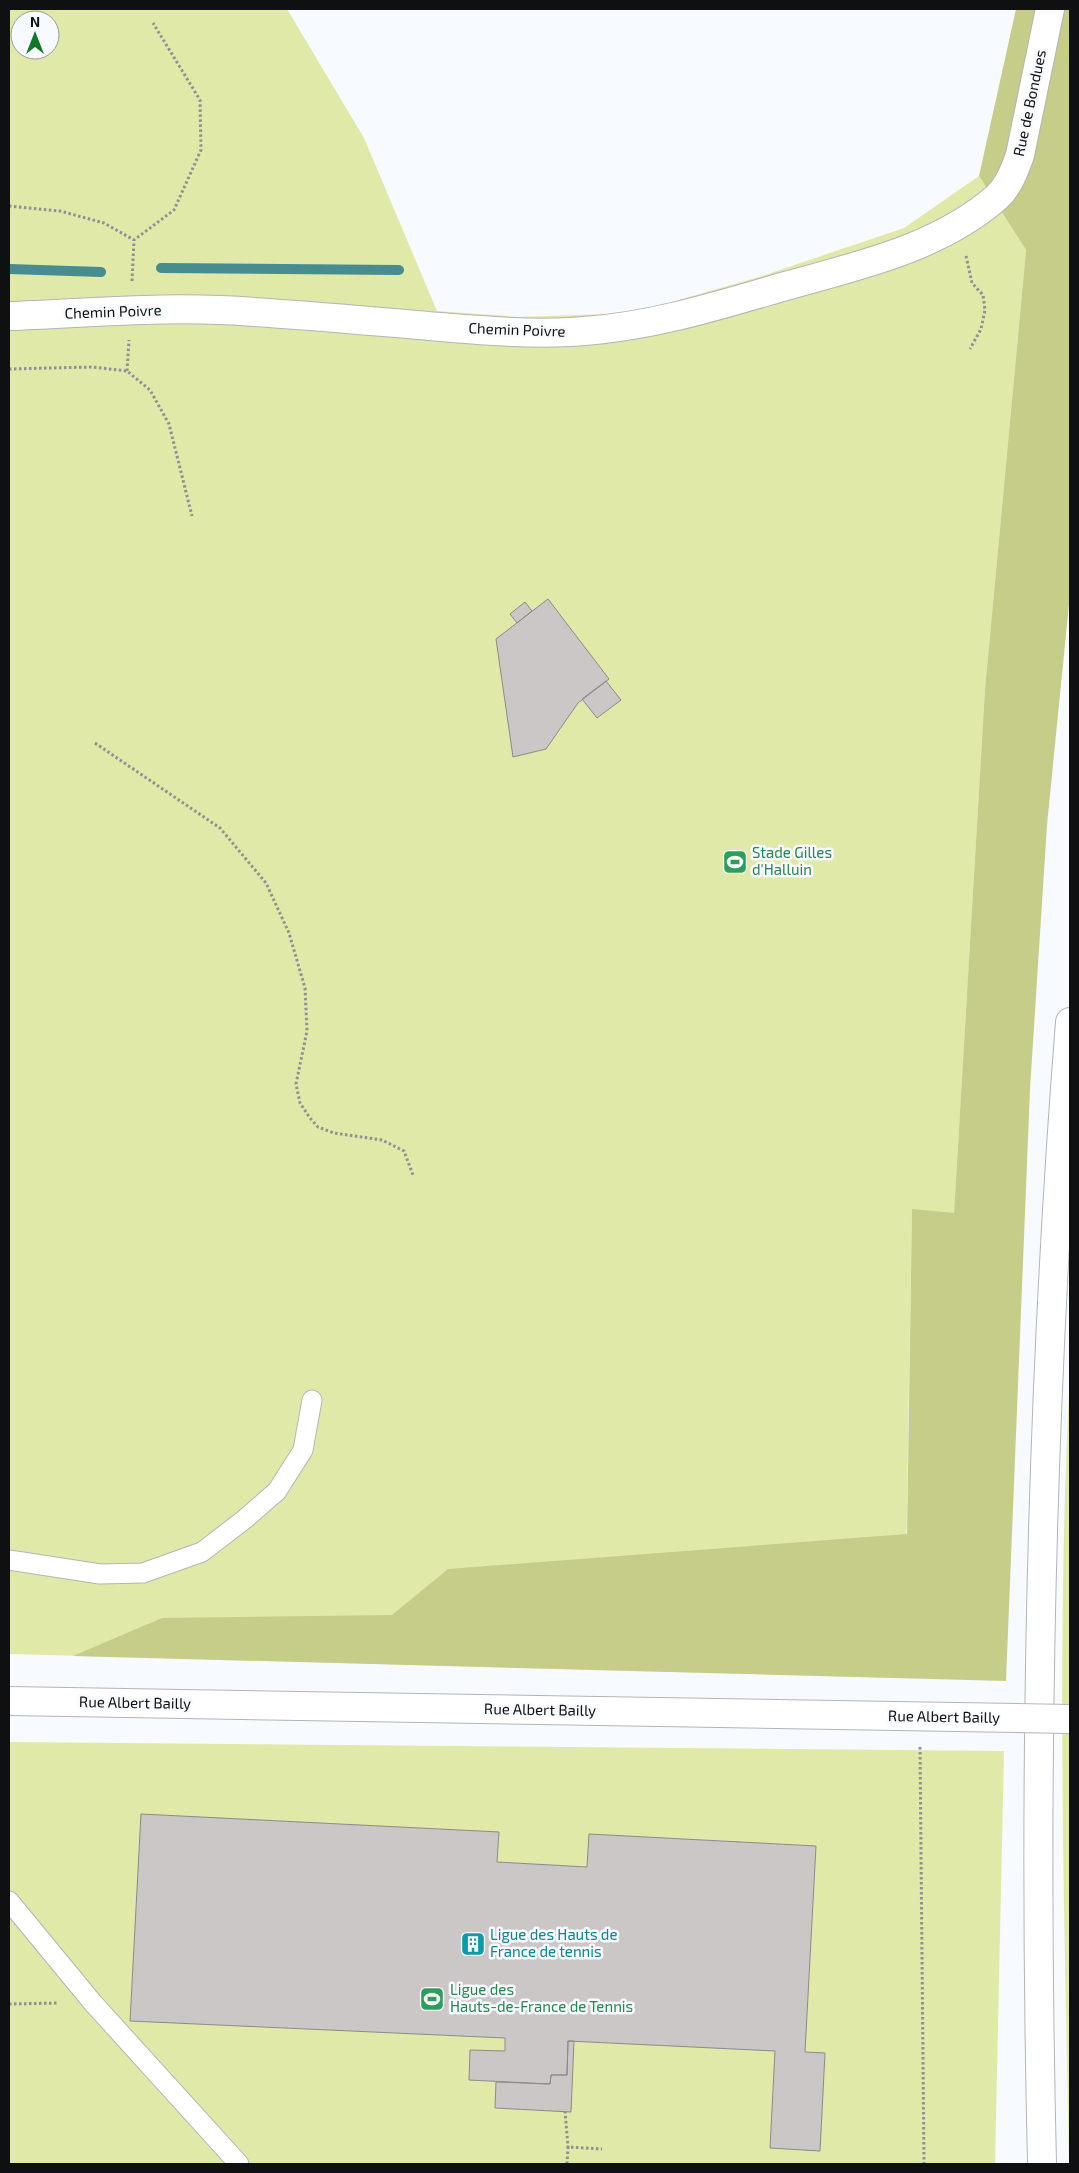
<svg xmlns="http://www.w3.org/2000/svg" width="1079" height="2173" font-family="'Exo 2',sans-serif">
<rect width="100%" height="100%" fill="#f7fafe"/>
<path fill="#e0e9a8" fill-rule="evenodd" d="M9 9H287L364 138 437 311 519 317 633 313 759 277 904 228 979 176 1026 250 985 689 954 1214 912 1210 904 1678 9 1654ZM20 20H50V50H20Z
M1070 1374V2164H1069C1064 1901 1056 1637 1070 1374Z
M9 1742 1004 1751 995 2164H9Z"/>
<path fill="#c5cd89" d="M1016 9H1070V594L1047 825 1030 1089 1006 1681 73 1656 162 1618 392 1615 448 1569 907 1534 912 1209 954 1213 985 689 1026 250 979 176Z"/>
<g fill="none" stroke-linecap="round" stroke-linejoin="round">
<path stroke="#488c90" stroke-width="10" d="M161 268 399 270
M9 269 101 272"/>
</g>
<path fill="#ccc7c7" stroke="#8e8989" d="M548 599 609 679 578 703 546 749 513 757 496 639Z
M525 602 532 611 517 623 510 614Z
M606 681 621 700 597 718 582 699Z
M141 1814 499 1832 497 1862 587 1867 589 1834 816 1846 805 2052 825 2053 820 2151 770 2148 775 2051 568 2041 567 2075H551L550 2084 469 2080 470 2050 505 2051V2038L130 2021Z
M568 2041H574L571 2112 495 2108 496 2082 550 2084 551 2075H567Z"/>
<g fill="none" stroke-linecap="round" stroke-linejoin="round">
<defs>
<path id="lane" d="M9 1560 100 1574 143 1573 202 1552 245 1519 277 1491 303 1450 312 1400
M9 1901 93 2003 239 2164"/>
<path id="street" d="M9 316C90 313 173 305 254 312 317 316 379 322 441 327 489 331 537 335 585 331 653 326 717 306 782 287 856 266 938 249 997 197 1009 186 1015 169 1020 155L1050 9"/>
<path id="secondary" d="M9 1701 956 1717"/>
<path id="highway" d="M1042 2164C1033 1784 1040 1402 1070 1022"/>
</defs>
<use href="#lane" stroke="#b2b5b8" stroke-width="21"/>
<use href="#street" stroke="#b2b5b8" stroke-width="30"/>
<use href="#secondary" stroke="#b2b5b8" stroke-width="30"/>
<use href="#highway" stroke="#b2b5b8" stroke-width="30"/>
<path stroke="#8e9193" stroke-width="3" stroke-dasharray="2.5 2.5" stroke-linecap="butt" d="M9 206 60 211 104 223 134 240
M966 256 972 283 983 295 985 310 981 329 970 349
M132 281 134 240 174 210 201 150 200 100 153 23
M9 369 92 367 127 371 150 390 169 424 192 516
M127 371 129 340
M95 743 220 828 266 883 289 933 305 988 307 1031 296 1084 300 1103 310 1118 318 1127 334 1133 382 1140 404 1151 413 1175
M920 1747 924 2164
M9 2004 58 2003
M565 2111 568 2147
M567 2164 568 2147 602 2149"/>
<use href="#lane" stroke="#fff" stroke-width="19"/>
<use href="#street" stroke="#fff" stroke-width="28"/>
<use href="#secondary" stroke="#fff" stroke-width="28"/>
<use href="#highway" stroke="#fff" stroke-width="28"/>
<defs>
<path id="secondary-bridge" d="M956 1717 1070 1719"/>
</defs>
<use href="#secondary-bridge" stroke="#b2b5b8" stroke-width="30" stroke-linecap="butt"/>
<use href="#secondary-bridge" stroke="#fff" stroke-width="28"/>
</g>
<defs>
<symbol id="stadium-square" viewBox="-11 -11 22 22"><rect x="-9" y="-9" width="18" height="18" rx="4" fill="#2e9e5b" stroke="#f7fafe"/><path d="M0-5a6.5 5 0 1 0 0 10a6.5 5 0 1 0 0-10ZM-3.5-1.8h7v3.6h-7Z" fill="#fff"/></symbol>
<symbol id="building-square" viewBox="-11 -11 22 22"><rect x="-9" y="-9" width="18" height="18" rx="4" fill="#0f9aa8" stroke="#f7fafe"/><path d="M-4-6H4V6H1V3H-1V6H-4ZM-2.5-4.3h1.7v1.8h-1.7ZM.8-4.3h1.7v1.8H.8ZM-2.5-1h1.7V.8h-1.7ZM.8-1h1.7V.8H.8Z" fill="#fff"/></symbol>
</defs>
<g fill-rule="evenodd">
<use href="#stadium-square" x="721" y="848" width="28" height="28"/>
<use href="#building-square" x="459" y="1930" width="28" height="28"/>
<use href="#stadium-square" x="418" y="1985" width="28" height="28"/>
</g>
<g text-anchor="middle" stroke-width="5" stroke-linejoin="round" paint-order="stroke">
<g font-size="15" fill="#0f1011" stroke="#f7fafe">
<text transform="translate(1030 103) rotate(-78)" y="5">Rue de Bondues</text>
<text transform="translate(113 312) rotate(-2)" y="5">Chemin Poivre</text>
<text transform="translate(517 330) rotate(2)" y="5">Chemin Poivre</text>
<text transform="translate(135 1703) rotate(1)" y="5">Rue Albert Bailly</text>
<text transform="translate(540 1710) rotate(1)" y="5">Rue Albert Bailly</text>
<text transform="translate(944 1717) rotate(1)" y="5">Rue Albert Bailly</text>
</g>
<g font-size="15" fill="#27864d" stroke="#f7fafe" text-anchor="start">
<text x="752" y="858">Stade Gilles<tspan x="752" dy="17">d'Halluin</tspan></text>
<text x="450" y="1995">Ligue des<tspan x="450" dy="17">Hauts-de-France de Tennis</tspan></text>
</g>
<g font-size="15" fill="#0d838f" stroke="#f7fafe" text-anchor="start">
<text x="490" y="1940">Ligue des Hauts de<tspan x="490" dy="17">France de tennis</tspan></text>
</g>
</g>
<rect width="1079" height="2173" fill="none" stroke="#0f1011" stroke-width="20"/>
<g transform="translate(35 35)"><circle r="24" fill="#f7fafe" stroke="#9a9c9f"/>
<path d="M0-4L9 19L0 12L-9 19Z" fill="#127728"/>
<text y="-8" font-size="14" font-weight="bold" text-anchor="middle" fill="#0f1011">N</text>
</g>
</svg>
